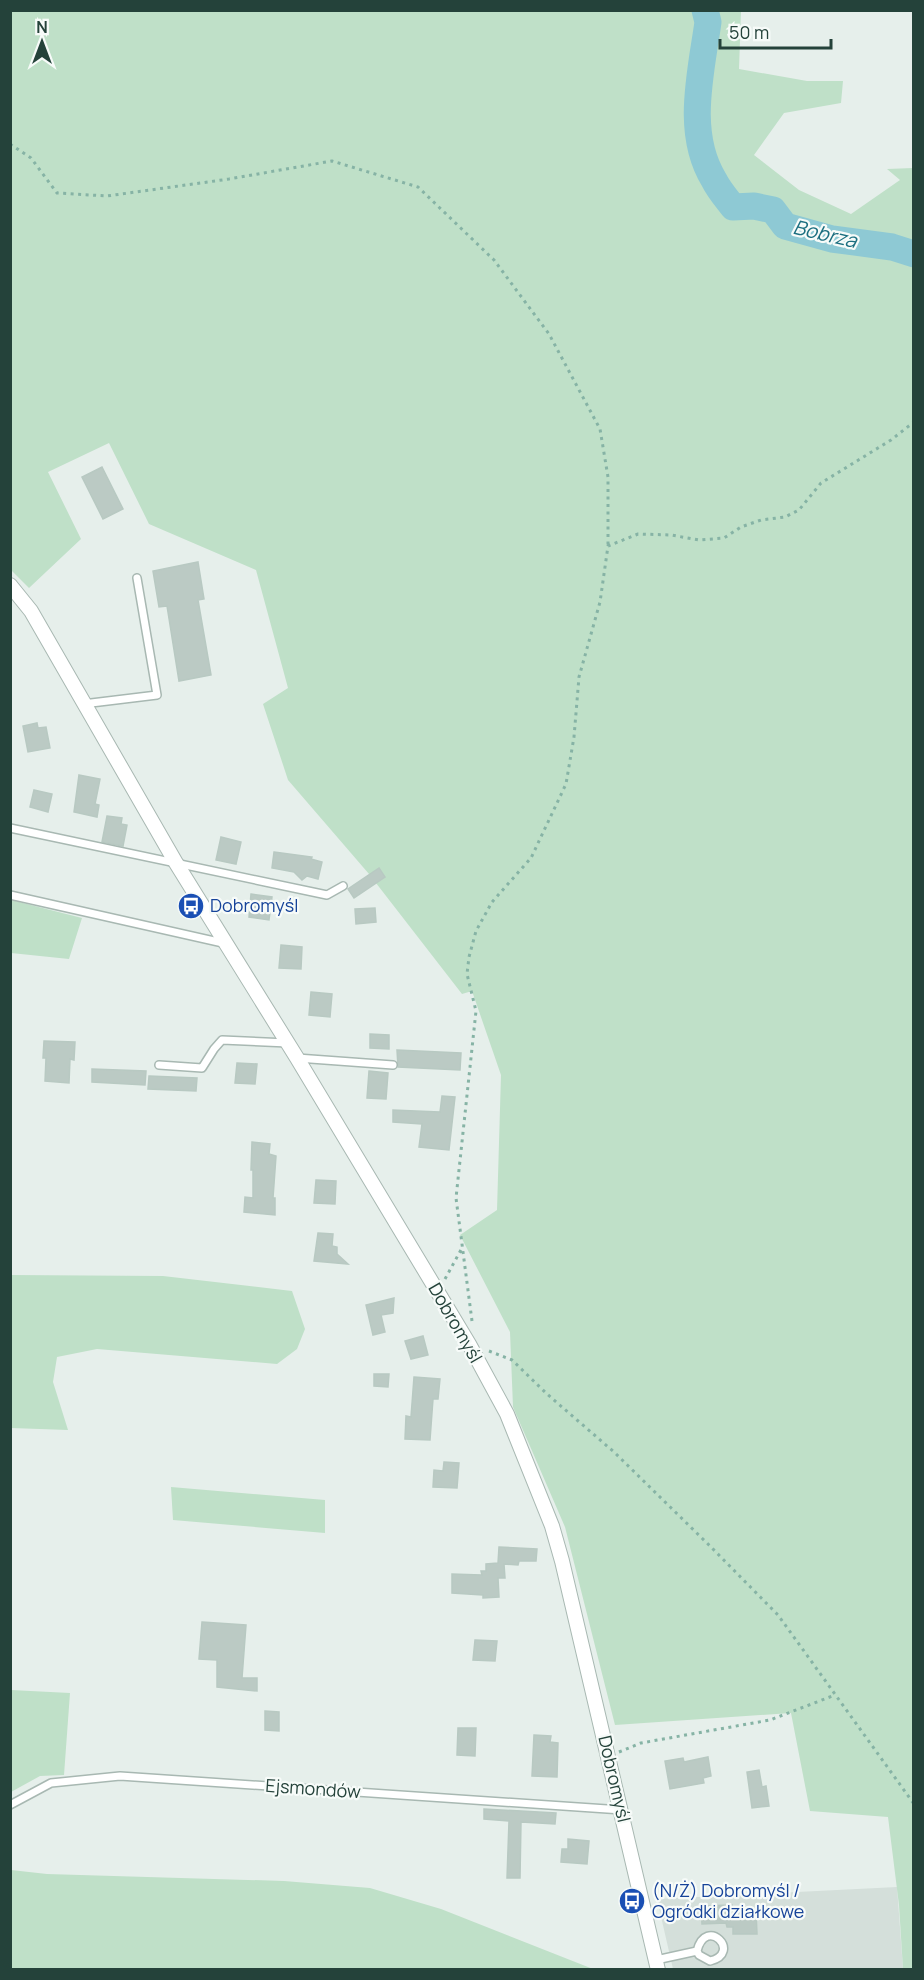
<svg xmlns="http://www.w3.org/2000/svg" width="924" height="1980" font-family="Manrope,sans-serif">
<rect width="100%" height="100%" fill="#e6efeb"/>
<path fill="#d4dfda" d="M897 1887 903 1969H673L657 1899Z"/>
<path fill="#bfe0c8" d="M11 11H741L739 69 807 81H843L841 103 784 113 754 155 799 190 851 214 900 180 887 169 913 168V1969H903L899 1905 888 1817 810 1811 791 1713 615 1725 565 1527 513 1407 510 1332 460 1235 497 1210 501 1075 472 991 462 994 369 874 288 780 263 704 288 688 256 570 149 524 109 443 48 472 81 539 29 588 11 570Z
M11 900 82 918 69 959 11 953Z
M11 1275 163 1276 292 1291 305 1329 297 1349 277 1364 97 1349 57 1357 53 1382 68 1430 11 1428Z
M171 1487 325 1500V1533L173 1520Z
M11 1690 70 1693 64 1775 40 1776 11 1792Z
M11 1870 47 1874 284 1881 370 1888 441 1909 593 1969H11Z"/>
<g fill="none" stroke-linecap="round" stroke-linejoin="round">
<path stroke="#8ec9d4" stroke-width="27" d="M705 10 708 22C701 73 685 133 714 180 719 190 726 198 733 207L754 206 773 210 785 226 832 239 892 247 914 254"/>
</g>
<path fill="#bbcac4" stroke="#b8c9c2" stroke-width="1.5" d="M102 467 123 509 103 519 82 477Z
M198 562 204 599 198 600 211 675 179 681 167 606 159 607 153 571Z
M37 723 38 728 46 727 50 748 28 752 23 726Z
M79 775 100 779 95 804 99 805 97 817 74 812Z
M34 790 52 794 48 812 30 807Z
M107 816 122 818 121 824 127 825 123 846 102 842Z
M221 837 241 842 236 864 216 860Z
M274 852 312 857 311 859 322 862 318 879 307 876 302 880 294 872 272 868Z
M379 868 385 877 354 898 348 889Z
M251 894 272 897 269 920 249 917Z
M375 908 376 922 356 924 355 909Z
M281 945 302 947 301 969 279 968Z
M311 992 332 994 330 1017 309 1015Z
M370 1034 389 1035V1049L370 1048Z
M44 1041 75 1042 74 1060 70 1059 69 1083 45 1081 46 1058H43Z
M397 1050 461 1053 460 1070 398 1067Z
M237 1063 257 1064 255 1084 235 1083Z
M92 1069 146 1071 145 1085 92 1082Z
M369 1071 388 1073 386 1099 367 1098Z
M149 1076 197 1078 196 1091 148 1089Z
M442 1096 455 1097 449 1150 419 1147 422 1124 393 1122V1110L440 1112Z
M252 1142 270 1144 269 1154 276 1156 273 1198H275V1215L244 1212 245 1197 253 1198V1170H251Z
M316 1180 336 1181 335 1204 314 1203Z
M318 1233 333 1234 332 1246 337 1247V1254L348 1264 314 1261Z
M394 1298 393 1313 381 1315 385 1332 373 1335 366 1305Z
M423 1336 428 1355 411 1359 405 1341Z
M374 1374H389L388 1387 374 1386Z
M414 1377 440 1379 438 1399H433L430 1440 405 1439 406 1416 411 1417Z
M444 1462 459 1463 457 1488 433 1487 434 1470 443 1471Z
M499 1547 537 1549 536 1561H519L518 1565 504 1564 505 1578H498L499 1597 483 1598V1595L452 1593V1574L482 1575 481 1571H486V1564L498 1563Z
M202 1622 246 1625 242 1678H257V1691L217 1687V1660L199 1659Z
M475 1640 497 1641 495 1661 473 1660Z
M265 1711 279 1712V1731L265 1730Z
M458 1728H476L475 1756 457 1755Z
M534 1735 551 1736 550 1742 558 1743 557 1777 532 1776Z
M708 1757 711 1776 703 1778 704 1783 670 1789 665 1761 683 1758 684 1762Z
M759 1770 762 1787 766 1786 769 1806 752 1808 747 1772Z
M484 1809 556 1813 555 1824 521 1822 520 1878H507L509 1821 484 1819Z
M568 1839 589 1841 587 1864 561 1862 562 1849H568Z
M732 1905V1912L756 1911 757 1934H733V1927H727L726 1923 702 1924 701 1906Z"/>
<g fill="none" stroke-linecap="round" stroke-linejoin="round">
<defs>
<path id="lane" d="M83 704 157 695 137 578
M10 828 327 895 343 886
M10 895 223 943
M297 1058 393 1065
M159 1065 202 1068 214 1049 222 1040 288 1043
M10 1805 51 1783 120 1776 622 1810
M656 1960 697 1951C706 1915 743 1953 710 1961L699 1955 697 1951"/>
<path id="street" d="M10 585 31 611 176 863 297 1058 469 1344 507 1414 552 1526 562 1561 658 1970"/>
</defs>
<use href="#lane" stroke="#a8b8b2" stroke-width="10"/>
<use href="#street" stroke="#a8b8b2" stroke-width="16"/>
<path stroke="#86b3a5" stroke-width="3" stroke-dasharray="3 4.5" stroke-linecap="butt" d="M10 144 31 158 57 193 107 196 229 179 332 161 418 187 494 260 549 334 600 429 608 477V546
M445 1279 462 1248
M472 1321 456 1198 476 1011 467 974 469 957 476 931 492 902 531 858 566 784 574 737 579 677 600 602 608 546 638 534 671 535 699 540 724 538 741 527 761 520 785 517 799 510 821 483 891 440 914 422
M489 1351 512 1360 547 1394 614 1452 708 1544 778 1615 914 1804
M619 1752 641 1743 770 1720 835 1695"/>
<use href="#lane" stroke="#fff" stroke-width="7"/>
<use href="#street" stroke="#fff" stroke-width="14"/>
</g>
<defs>
<symbol id="bus-disc" viewBox="-11 -11 22 22"><circle r="9.5" fill="#1a4fb4" stroke="#f7fbf9"/><path d="M-5-6H5V4H4V6H2V4H-2V6H-4V4H-5ZM-3.5-4V0h7V-4ZM-3.5 1.2v1.5H-2V1.2ZM2 1.2v1.5H3.5V1.2Z" fill="#fff"/></symbol>
</defs>
<g fill-rule="evenodd">
<use href="#bus-disc" x="176" y="891" width="30" height="30"/>
<use href="#bus-disc" x="617" y="1886" width="30" height="30"/>
</g>
<g text-anchor="middle" stroke-width="4.5" stroke-linejoin="round" paint-order="stroke">
<g font-size="18" fill="#164399" stroke="#f7fbf9" text-anchor="start">
<text x="210" y="912">Dobromyśl</text>
<text x="652" y="1897">(N/Ż) Dobromyśl /<tspan x="652" dy="21">Ogródki działkowe</tspan></text>
</g>
<g font-size="18" fill="#24423a" stroke="#f7fbf9">
<text transform="translate(455 1323) rotate(60)" y="6">Dobromyśl</text>
<text transform="translate(614 1779) rotate(77)" y="6">Dobromyśl</text>
<text transform="translate(313 1789) rotate(4)" y="6">Ejsmondów</text>
</g>
<g font-size="20" font-style="italic" fill="#1c6f80" stroke="#f7fbf9">
<text transform="translate(825 234) rotate(13)" y="7">Bobrza</text>
</g>
</g>
<rect width="924" height="1980" fill="none" stroke="#24423a" stroke-width="24"/>
<g transform="translate(42 42)" stroke="#f7fbf9" stroke-width="4.5" paint-order="stroke">
<path d="M0-4.5L10 22L0 15L-10 22Z" fill="#24423a"/>
<text y="-9" font-size="16" font-weight="bold" text-anchor="middle" fill="#24423a">N</text>
</g>
<path d="M720 39v9h111v-9" fill="none" stroke="#24423a" stroke-width="3"/>
<text x="729" y="39" font-size="18" fill="#24423a" stroke="#f7fbf9" stroke-width="4.5" paint-order="stroke">50 m</text>
</svg>
